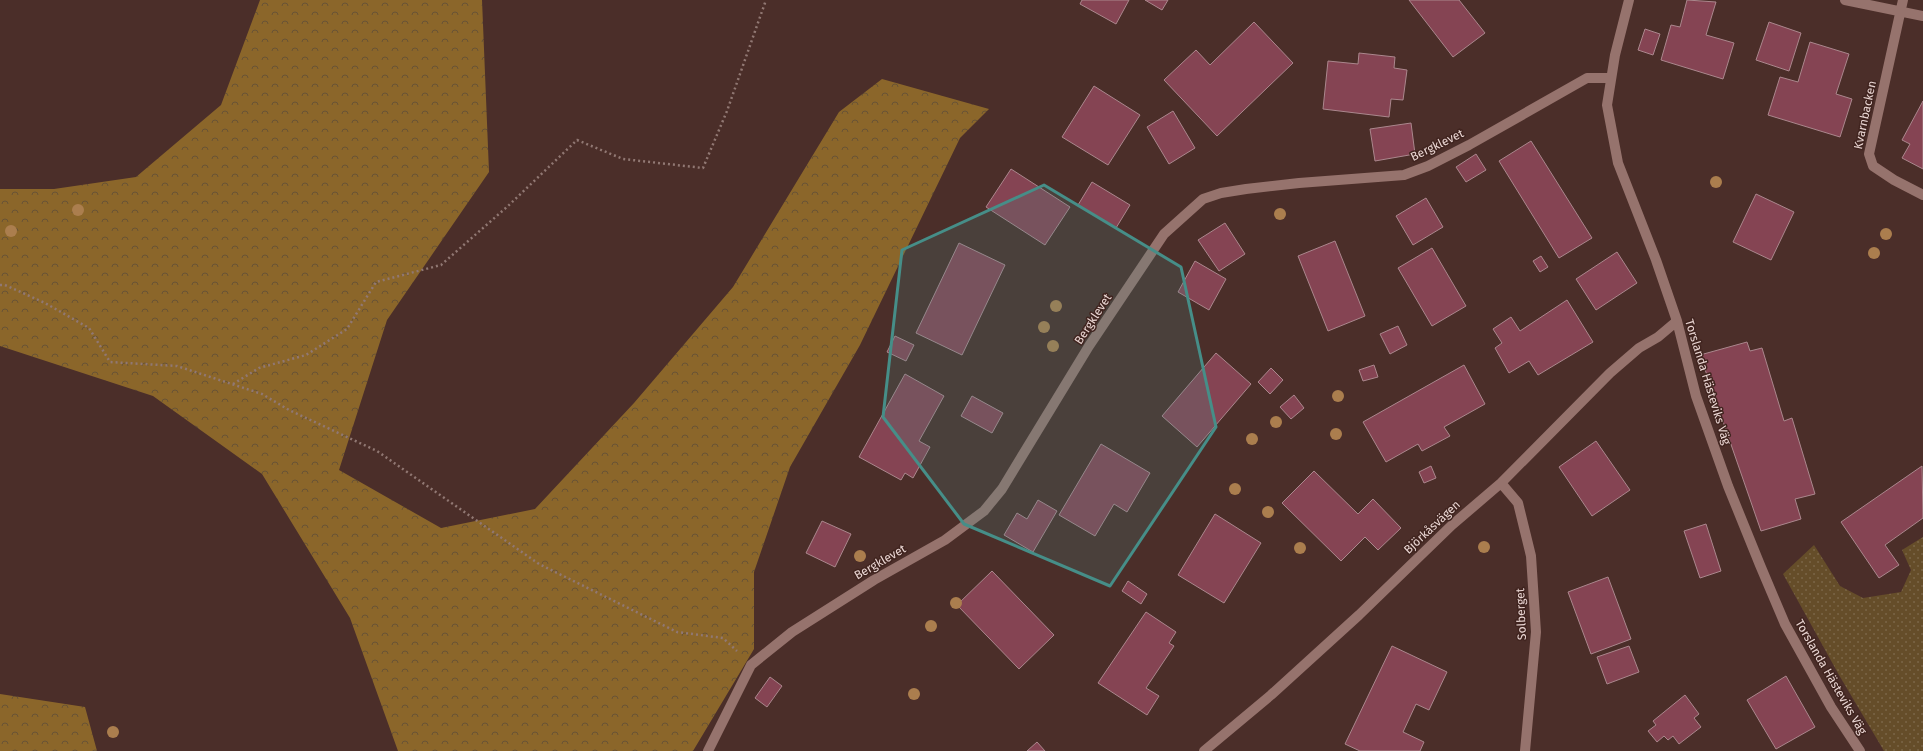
<svg xmlns="http://www.w3.org/2000/svg" width="1923" height="751" font-family="'Fira Sans',sans-serif">
<defs>
<pattern id="grass-dots" width="8" height="8" patternUnits="userSpaceOnUse"><rect width="8" height="8" fill="#654d29"/><path d="M2 2h.1M6 6h.1" fill="none" stroke="#7b6647" stroke-width="1.8" stroke-linecap="round"/></pattern>
<pattern id="forest-crowns" width="20" height="18" patternUnits="userSpaceOnUse"><rect width="20" height="18" fill="#8b662a"/><path d="M2 6a3 3 0 1 1 6 0M12 15a3 3 0 1 1 6 0" fill="none" stroke="#685335"/></pattern>
</defs>
<rect width="100%" height="100%" fill="#4b2e29"/>
<path fill="url(#grass-dots)" d="M1923 537V751H1884L1839 675 1783 574 1814 545 1840 586 1863 598 1901 592 1911 570 1902 550Z"/>
<path fill="url(#forest-crowns)" d="M260 0H482L489 172 387 320 339 470 441 528 535 509 634 403 733 287 839 112 882 79 989 109 960 138 860 345 790 467 754 572V649L693 751H398L350 618 262 474 153 396 0 346V189H54L136 177 221 105Z
M0 694 85 707 97 751H0Z"/>
<path fill="#854453" stroke="#ab878d" d="M1082 0H1129L1116 24 1080 4Z
M1145 0H1168L1162 10Z
M1409 0H1459L1485 33 1453 57Z
M1687 0 1716 2 1706 35 1734 43 1723 79 1661 60 1671 25 1680 27Z
M1254 22 1293 63 1217 136 1164 80 1196 50 1210 65Z
M1769 22 1801 33 1789 71 1756 60Z
M1645 29 1660 34 1653 55 1638 50Z
M1810 42 1849 54 1836 94 1852 99 1840 137 1768 115 1780 77 1798 82Z
M1359 53 1395 57 1394 68 1407 70 1403 100 1391 99 1389 117 1323 109 1328 61 1358 64Z
M1094 86 1140 115 1108 165 1062 137Z
M1923 101V169L1902 158 1910 144 1902 140Z
M1173 111 1195 148 1169 164 1147 127Z
M1411 123 1415 154 1375 161 1370 129Z
M1531 141 1592 238 1559 258 1499 161Z
M1476 154 1486 170 1466 182 1456 167Z
M1011 169 1070 207 1045 245 986 207Z
M1092 182 1130 205 1116 228 1078 205Z
M1756 194 1794 212 1771 260 1733 242Z
M1426 198 1443 227 1413 245 1396 216Z
M1225 223 1245 254 1219 271 1198 240Z
M1335 241 1365 316 1328 331 1298 256Z
M959 243 1005 265 962 355 916 333Z
M1432 248 1466 306 1432 326 1398 268Z
M1617 252 1637 283 1596 310 1576 279Z
M1541 256 1548 267 1540 272 1533 261Z
M1195 261 1226 279 1209 310 1178 292Z
M1567 300 1593 342 1538 375 1529 361 1509 373 1495 348 1502 343 1493 329 1511 317 1520 331Z
M1398 326 1407 345 1390 354 1380 334Z
M895 336 914 345 906 361 887 352Z
M1747 342 1750 351 1762 348 1784 421 1792 418 1815 494 1795 499 1801 519 1761 531 1700 355Z
M1216 353 1251 384 1197 447 1162 416Z
M1374 365 1378 377 1363 381 1359 370Z
M1464 365 1485 404 1444 427 1450 436 1422 451 1418 444 1386 462 1363 422Z
M1271 368 1283 380 1270 394 1258 382Z
M905 374 944 396 919 441 930 447 913 478 905 473 901 480 859 457Z
M1294 395 1304 408 1291 419 1280 407Z
M972 396 1003 413 992 433 961 416Z
M1596 441 1630 490 1592 516 1559 467Z
M1101 444 1150 473 1127 512 1114 504 1095 536 1059 515Z
M1431 466 1436 478 1424 483 1419 472Z
M1922 466 1923 518 1885 545 1899 565 1879 578 1841 522Z
M1314 471 1358 514 1373 499 1401 528 1378 550 1365 537 1341 561 1282 503Z
M1038 500 1057 511 1033 552 1004 535 1017 513 1027 519Z
M1215 514 1261 543 1224 603 1178 575Z
M822 521 851 534 835 567 806 553Z
M1706 524 1721 571 1700 578 1684 531Z
M992 571 1054 635 1019 669 957 605Z
M1608 577 1631 639 1591 654 1568 592Z
M1128 581 1147 594 1141 604 1122 591Z
M1146 612 1176 632 1169 643 1174 646 1146 688 1159 696 1147 715 1098 683Z
M1392 646 1447 672 1429 710 1416 704 1403 732 1424 742 1420 751H1360L1345 744Z
M1629 646 1639 672 1607 684 1597 657Z
M1786 676 1815 727 1776 749 1747 700Z
M770 677 782 686 767 707 755 698Z
M1685 695 1699 714 1694 718 1701 727 1679 744 1673 736 1668 740 1664 736 1657 742 1648 731 1656 725 1653 721Z
M1037 742 1045 751H1027Z"/>
<g fill="none" stroke-linecap="round" stroke-linejoin="round">
<path stroke="#917873" stroke-width="2.5" stroke-dasharray="2 3" stroke-linecap="butt" d="M0 285H5L45 303 89 328 110 362 177 366 262 394 289 410 377 451 539 564 677 632 723 638 737 651
M233 384 259 368 306 355 347 329 376 282 441 265 508 206 577 140 623 159 703 168 727 111 766 0"/>
<path stroke="#96736d" stroke-width="10" d="M1629 0 1615 55 1607 105 1618 163 1656 260 1677 321 1696 396 1728 486 1760 565 1785 624 1831 707 1860 751
M1845 0 1923 16
M1903 0 1869 154 1873 166 1894 180 1923 195
M1501 483 1518 503 1531 556 1536 632 1525 751
M708 751 751 665 792 632 874 580 945 540 984 511 1002 489 1089 346 1164 234 1203 199 1221 193 1246 189 1299 183 1404 175 1428 166 1469 145 1587 78H1611
M1204 751 1271 695 1359 615 1452 525 1501 483 1610 373 1639 348 1658 337 1677 321"/>
</g>
<g fill="#ab7e4e">
<circle cx="1716" cy="182" r="6"/>
<circle cx="78" cy="210" r="6"/>
<circle cx="1280" cy="214" r="6"/>
<circle cx="11" cy="231" r="6"/>
<circle cx="1886" cy="234" r="6"/>
<circle cx="1874" cy="253" r="6"/>
<circle cx="1056" cy="306" r="6"/>
<circle cx="1044" cy="327" r="6"/>
<circle cx="1053" cy="346" r="6"/>
<circle cx="1338" cy="396" r="6"/>
<circle cx="1276" cy="422" r="6"/>
<circle cx="1336" cy="434" r="6"/>
<circle cx="1252" cy="439" r="6"/>
<circle cx="1235" cy="489" r="6"/>
<circle cx="1268" cy="512" r="6"/>
<circle cx="1484" cy="547" r="6"/>
<circle cx="1300" cy="548" r="6"/>
<circle cx="860" cy="556" r="6"/>
<circle cx="956" cy="603" r="6"/>
<circle cx="931" cy="626" r="6"/>
<circle cx="914" cy="694" r="6"/>
<circle cx="113" cy="732" r="6"/>
</g>
<path fill="#468e88" fill-opacity="0.2" stroke="#468e88" stroke-width="3" stroke-linejoin="round" d="M1044 185 1181 267 1216 427 1110 586 964 524 883 417 902 250Z"/>
<g text-anchor="middle" stroke-width="3" stroke-linejoin="round" paint-order="stroke">
<g font-size="12" fill="#ebd7d4" stroke="#40241f">
<text transform="translate(1865 115) rotate(-78)" y="4">Kvarnbacken</text>
<text transform="translate(1437 145) rotate(-26)" y="4">Bergklevet</text>
<text transform="translate(1093 319) rotate(-57)" y="4">Bergklevet</text>
<text transform="translate(1708 382) rotate(73)" y="4">Torslanda Hästeviks Väg</text>
<text transform="translate(1432 527) rotate(-43)" y="4">Björkåsvägen</text>
<text transform="translate(880 562) rotate(-30)" y="4">Bergklevet</text>
<text transform="translate(1521 614) rotate(-92)" y="4">Solberget</text>
<text transform="translate(1831 677) rotate(60)" y="4">Torslanda Hästeviks Väg</text>
</g>
</g>
</svg>
